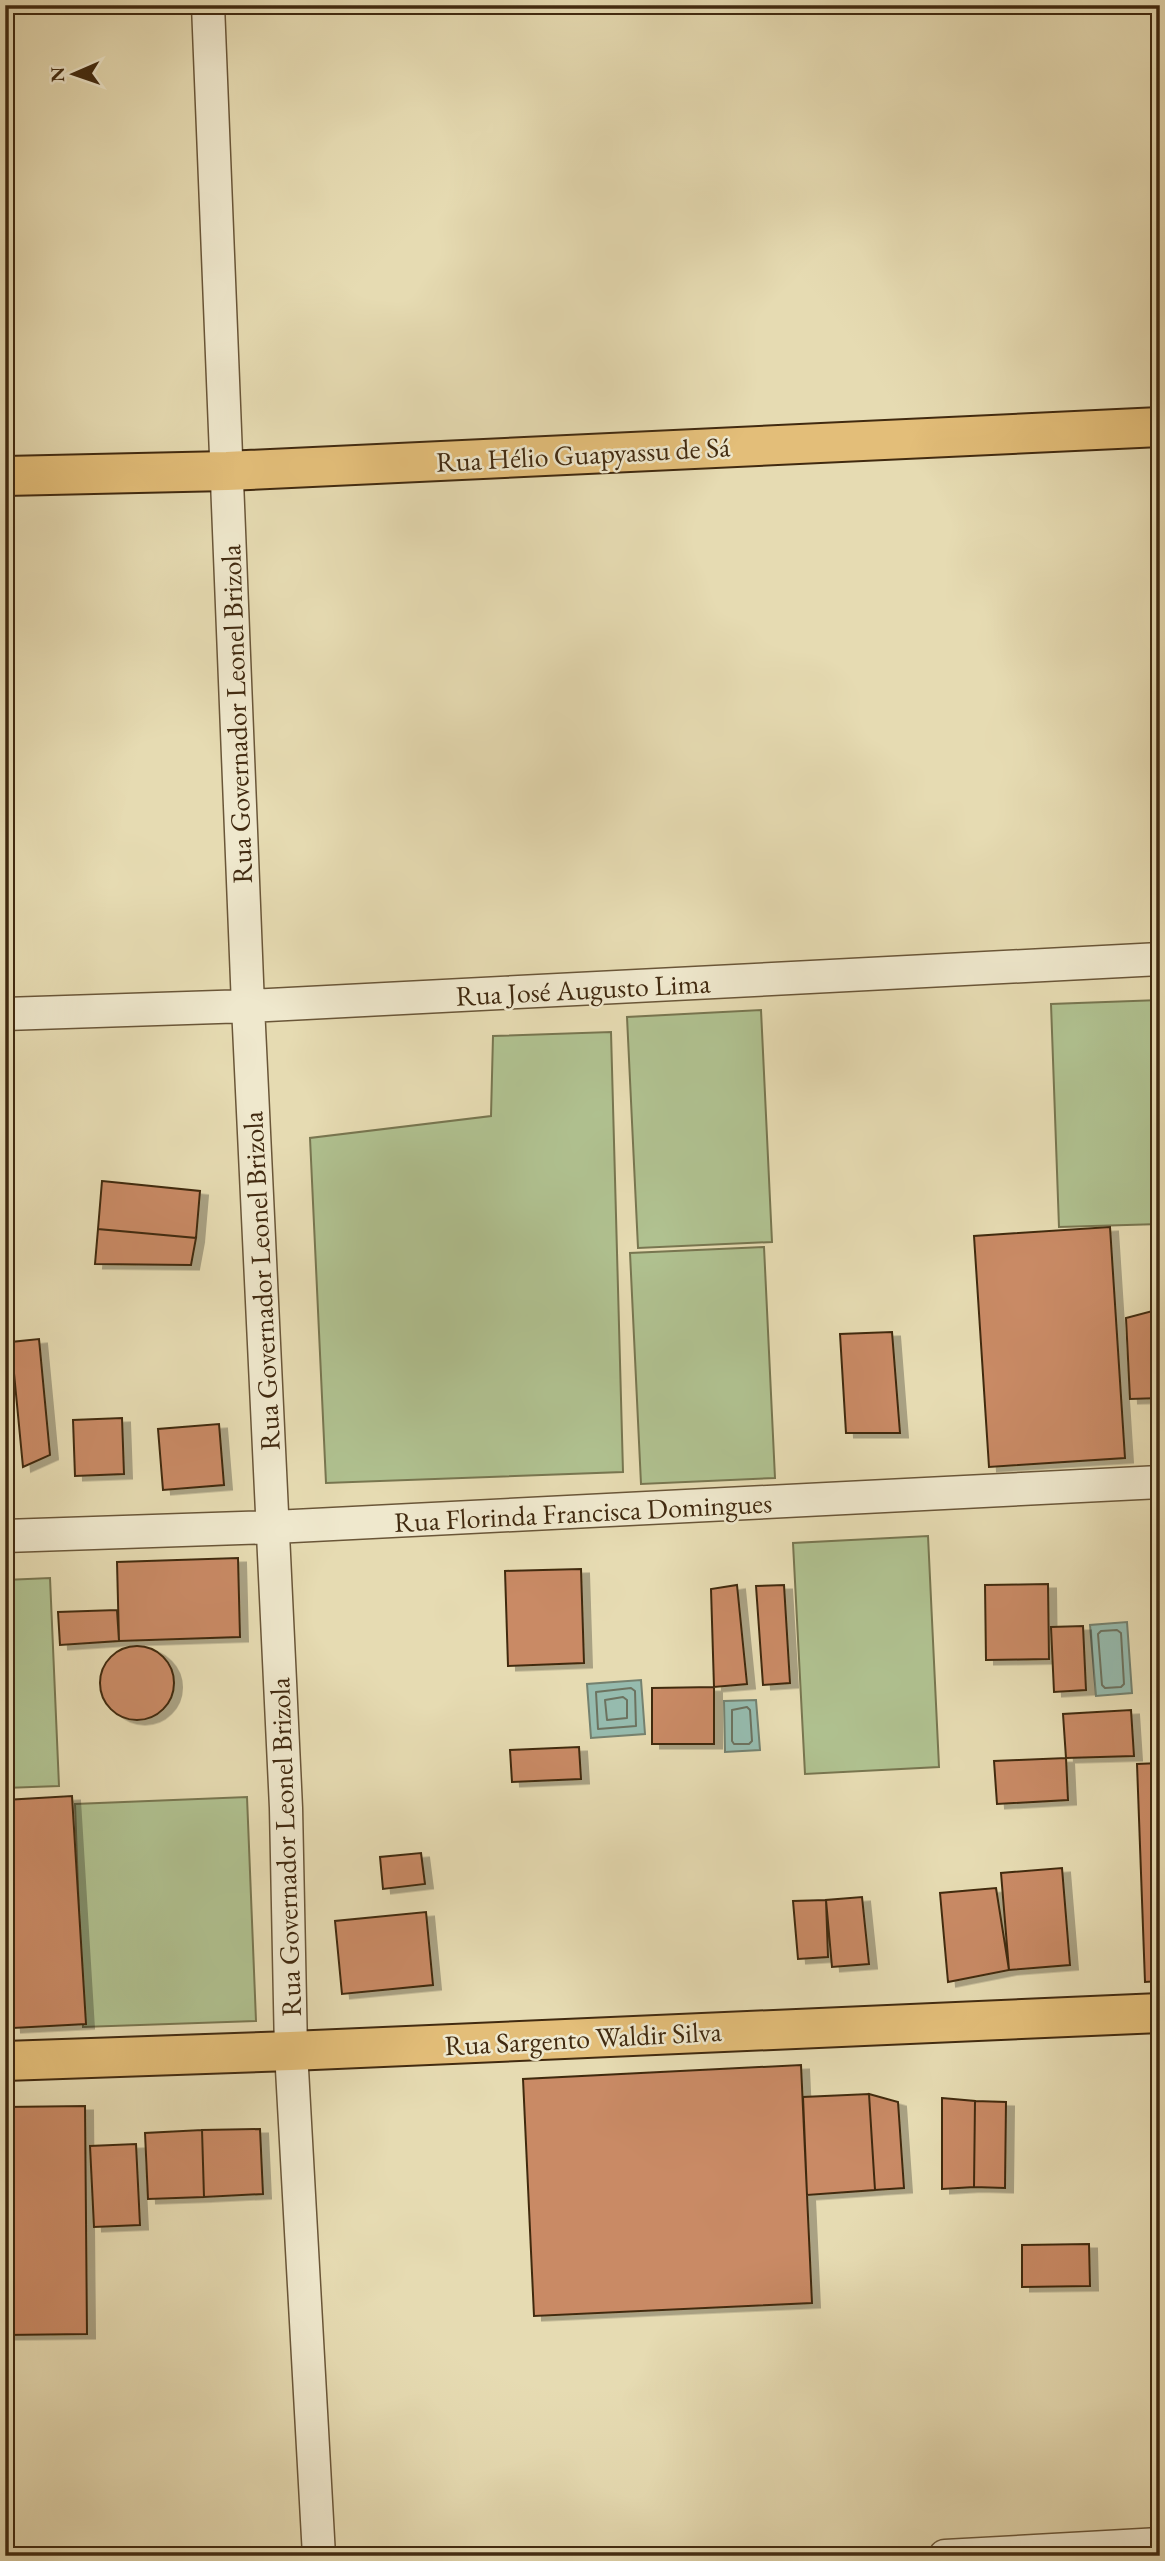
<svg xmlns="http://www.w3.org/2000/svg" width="1165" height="2561" font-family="'EB Garamond',serif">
<defs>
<filter id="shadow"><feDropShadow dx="8" dy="4.5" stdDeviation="0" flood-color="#0004"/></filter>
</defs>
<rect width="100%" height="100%" fill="#e6dbb2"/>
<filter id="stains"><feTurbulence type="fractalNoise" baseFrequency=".00286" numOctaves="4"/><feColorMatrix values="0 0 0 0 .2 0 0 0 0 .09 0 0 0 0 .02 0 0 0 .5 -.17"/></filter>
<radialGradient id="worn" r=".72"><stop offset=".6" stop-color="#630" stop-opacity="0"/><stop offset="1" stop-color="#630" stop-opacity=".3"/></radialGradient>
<path fill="#b0c190" stroke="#787650" stroke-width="2" d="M1160 1000V1224L1059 1227 1051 1004Z
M761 1010 772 1242 638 1248 627 1017Z
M611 1032 623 1472 326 1483 310 1138 491 1116 493 1036Z
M764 1247 775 1478 641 1484 630 1253Z
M928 1536 939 1767 805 1774 793 1543Z
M50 1578 59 1786 5 1788V1580Z
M247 1797 256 2021 83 2027 75 1804Z"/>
<path fill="#96bbae" stroke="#74816f" stroke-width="2" d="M1127 1622 1132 1693 1096 1696 1090 1625Z
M641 1680 645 1734 591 1738 587 1684Z
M756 1700 760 1750 725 1752 724 1701Z"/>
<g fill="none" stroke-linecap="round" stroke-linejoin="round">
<path stroke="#6c725f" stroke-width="2" d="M1117 1630 1121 1633 1124 1684 1121 1687 1105 1688 1102 1685 1098 1634 1101 1631Z
M631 1688 635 1691 636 1726 598 1729 596 1692Z
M623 1697 627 1700V1718L607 1720 605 1700Z
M747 1707 750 1710 752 1741 749 1744H734L732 1741V1710Z"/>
</g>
<path fill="#c98a65" stroke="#412a10" stroke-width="2" filter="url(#shadow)" d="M102 1181 200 1191 196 1238 98 1229Z
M1110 1227 1125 1458 989 1467 974 1236Z
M98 1229 196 1238 191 1265 95 1264Z
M1160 1309V1398L1130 1399 1126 1318Z
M892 1332 900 1433H846L840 1334Z
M39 1339 50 1455 23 1467 11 1342Z
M122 1418 124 1474 75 1476 73 1420Z
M219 1424 224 1485 163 1490 158 1429Z
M238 1558 240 1637 119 1641 117 1562Z
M581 1569 584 1663 508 1666 505 1571Z
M1048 1584 1049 1659 986 1660 985 1585Z
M737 1585 747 1684 714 1687 711 1589Z
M784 1585 790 1683 763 1685 756 1586Z
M117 1610 119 1641 60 1645 58 1612Z
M1083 1626 1086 1690 1054 1692 1051 1627Z
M100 1683a37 37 0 1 1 74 0a37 37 0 1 1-74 0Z
M714 1687V1744H652V1688Z
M1131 1710 1134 1756 1066 1758 1063 1714Z
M579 1747 581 1779 512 1782 510 1750Z
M1066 1758 1068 1800 997 1804 994 1761Z
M1160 1763V1981L1145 1982 1137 1764Z
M72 1796 86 2024 13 2028 5 1903V1800Z
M421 1853 425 1884 383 1889 380 1857Z
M1062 1868 1070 1965 1009 1970 1001 1873Z
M996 1888 1009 1970 948 1982 940 1893Z
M862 1897 869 1964 832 1967 826 1900Z
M826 1900 828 1957 798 1959 793 1901Z
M426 1912 433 1985 342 1994 335 1921Z
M801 2065 812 2303 534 2316 523 2079Z
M1152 2089H1160V2160H1155Z
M869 2094 875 2190 807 2195 803 2097Z
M869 2094 898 2102 904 2188 875 2190Z
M942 2098 975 2101 974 2187 942 2189Z
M975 2101 1006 2102 1005 2188 974 2187Z
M85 2106 87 2334 5 2335V2107Z
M260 2129 263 2194 204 2197 202 2130Z
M202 2130 204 2197 148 2199 145 2133Z
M136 2144 140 2225 94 2227 90 2146Z
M1089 2244 1090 2286 1022 2287V2245Z"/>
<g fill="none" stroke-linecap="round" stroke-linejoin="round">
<defs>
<path id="street" d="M208 5 248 1006 286 1808 291 2051 319 2556
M5 1014 248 1006 1160 959
M5 1536 274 1527 1160 1482
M945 2556 1160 2544"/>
<path id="primary" d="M5 476 227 471 1160 427
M5 2061 291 2051 1160 2013"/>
</defs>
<use href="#street" stroke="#6a5638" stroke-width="35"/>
<use href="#primary" stroke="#412a10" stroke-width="42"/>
<use href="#street" stroke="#efe8cd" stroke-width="32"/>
<use href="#primary" stroke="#e3be79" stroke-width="38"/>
</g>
<g text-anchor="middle" stroke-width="5" stroke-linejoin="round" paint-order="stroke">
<g font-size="28" fill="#412a10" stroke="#efe8cd">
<text transform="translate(583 454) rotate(-3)" y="10">Rua Hélio Guapyassu de Sá</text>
<text transform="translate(236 714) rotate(-92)" y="10">Rua Governador Leonel Brizola</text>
<text transform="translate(583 989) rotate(-3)" y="10">Rua José Augusto Lima</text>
<text transform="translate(261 1281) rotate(-93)" y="10">Rua Governador Leonel Brizola</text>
<text transform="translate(583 1512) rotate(-3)" y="10">Rua Florinda Francisca Domingues</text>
<text transform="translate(285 1847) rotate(-92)" y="10">Rua Governador Leonel Brizola</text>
<text transform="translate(583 2038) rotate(-3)" y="10">Rua Sargento Waldir Silva</text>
</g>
</g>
<rect width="1165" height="2561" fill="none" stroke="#e6dbb2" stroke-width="28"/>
<rect x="7" y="7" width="1151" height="2547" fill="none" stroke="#412a10" stroke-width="3.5"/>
<rect x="14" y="14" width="1137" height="2533" fill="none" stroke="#412a10" stroke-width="2"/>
<g transform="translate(74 74) rotate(268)" stroke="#efe8cd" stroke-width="5" paint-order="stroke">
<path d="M0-5L12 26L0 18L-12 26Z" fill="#412a10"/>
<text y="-10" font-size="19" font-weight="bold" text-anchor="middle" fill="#412a10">N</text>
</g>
<rect width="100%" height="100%" filter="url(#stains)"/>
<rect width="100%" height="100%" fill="url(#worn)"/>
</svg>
